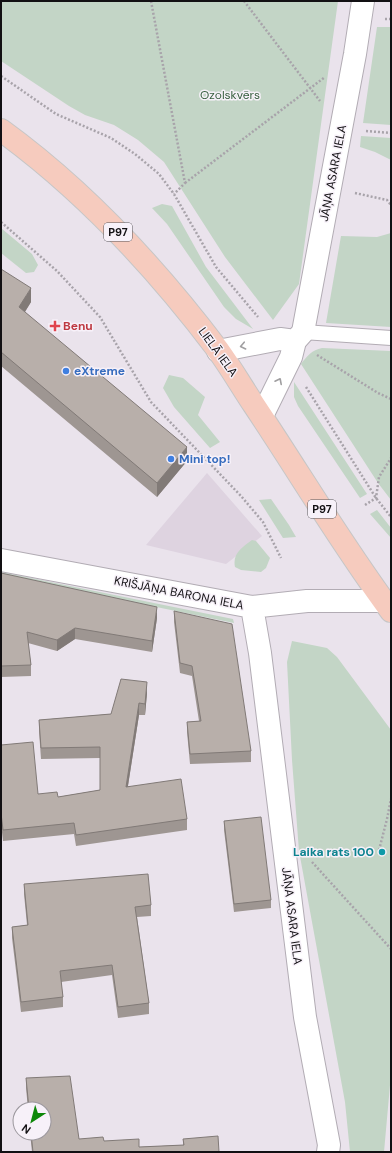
<svg xmlns="http://www.w3.org/2000/svg" width="392" height="1153" font-family="'DM Sans',sans-serif">
<rect width="100%" height="100%" fill="#eae3ec"/>
<path fill="#ded3e0" d="M207 473 262 536 226 564 146 545Z"/>
<path fill="#c3d5c6" d="M1 1H338L299 284 273 320 225 257 164 162 138 140 114 125 85 115 69 106 1 61Z
M377 27H391V125L363 123Z
M361 136 391 138V160L375 152 360 147Z
M162 204 172 206 206 267 253 329 236 319 224 307 167 224 152 208Z
M1 228 32 254 38 265 34 272 26 273 1 253Z
M391 233V327L326 323 341 236 377 237Z
M322 348 391 351V500L378 483 301 364C307 356 312 350 322 348Z
M169 375 183 378 205 397 198 415 220 442 210 448 174 407 163 388Z
M294 382 367 494 360 498 298 406 294 397Z
M271 499 289 525 296 537 283 538 259 500Z
M377 510 391 528V538L370 514Z
M252 540 256 541 270 558 266 568 261 572 241 570 235 567C232 553 243 547 252 540Z
M1 572 233 619 234 623 1 575Z
M292 641 327 648 337 657 391 730V1074L384 1152H350L345 1102 299 851 292 760 287 662Z"/>
<g fill="none" stroke-linecap="round" stroke-linejoin="round">
<defs>
<path id="lane" d="M303 332 391 338"/>
<path id="street" d="M218 351 280 339 295 341
M262 416 291 357 295 341 303 332 355 54 363 1
M1 560 252 607 307 601H383
M252 607 260 653 305 1017 329 1145 328 1152"/>
<path id="primary" d="M1 130C85 191 156 268 218 350 231 368 242 387 254 405 300 474 342 545 391 611"/>
</defs>
<use href="#lane" stroke="#b2acb4" stroke-width="16"/>
<use href="#street" stroke="#b2acb4" stroke-width="24"/>
<use href="#primary" stroke="#c6c6c6" stroke-width="24"/>
<path stroke="#a8a3aa" stroke-width="2.5" stroke-dasharray="2 2" stroke-linecap="butt" d="M151 1 185 183 174 194
M244 1 320 101
M385 19H391
M1 76 56 114 111 138 135 154 159 174 174 194 216 267 258 317
M366 131 391 133
M185 183 325 77
M355 193 387 200 391 205
M1 222 57 271 100 317 151 402 241 496 263 522 281 558
M317 355 378 393 391 399
M306 387 376 498 391 517
M365 505 376 498 379 477 391 458
M379 850 387 819 391 799
M312 862 391 949"/>
<use href="#lane" stroke="#fff" stroke-width="14"/>
<use href="#street" stroke="#fff" stroke-width="22"/>
<use href="#primary" stroke="#f6cbbe" stroke-width="22"/>
</g>
<path fill="#9e9692" d="M1 269 31 302 25 312 187 461 157 497 1 366Z
M1 573 157 618 152 652 75 639 57 651 28 643 31 665V676L1 677Z
M174 611 251 751V762L190 764 187 732V722L199 721 192 676 180 673 174 622Z
M147 693 145 715H139L128 786 187 819V830L76 846 74 834 3 841 1 824V745L38 794 58 797 100 790V758L41 759 39 731V720L111 714Z
M224 821 271 900V908L234 912 224 830Z
M24 884 151 905V916L137 917 149 1003V1014L118 1018 112 975 61 982 63 997V1007L21 1012 12 938V927L27 925 24 894Z
M26 1078 79 1139 104 1141 139 1147 183 1145V1139L219 1152H32L30 1133H44V1109H28L26 1088Z"/>
<path fill="#817a77" d="M31 288V302L19 321V307Z
M187 447V461L157 497V483Z
M157 607V618L152 652V641Z
M75 628V639L57 651V640Z
M147 682V693L145 715V704Z
M139 703V715L126 798V787Z"/>
<path fill="#b8afaa" stroke="#817a77" d="M1 269 31 288 19 307 187 447 157 483 1 352V326L2 325H1Z
M1 573 157 607 152 641 75 628 57 640 27 632 31 665 1 666Z
M174 611 232 624 251 751 190 754 187 722 201 721 192 666 180 663Z
M121 679 147 682 145 704 139 703 126 787 181 779 187 819 76 835 74 823 3 830 1 813V745L33 742 38 794 57 792 58 797 100 790V747L41 748 39 720 111 714Z
M261 817 271 900 234 904 224 821Z
M148 874 151 905 135 907 149 1003 118 1007 112 965 60 971 63 997 21 1002 12 927 28 925 24 884Z
M70 1076 79 1139 103 1137 104 1141 139 1139V1147L184 1145 183 1139 218 1136 219 1152H33L31 1133H44V1109H29L26 1078Z"/>
<defs><path id="oneway-chevron" d="M-2-3.5L2.5 0L-2 3.5" fill="none" stroke-width="1.6" stroke-linecap="round" stroke-linejoin="round"/></defs>
<g stroke="#a09fa1">
<use href="#oneway-chevron" transform="translate(243 346) rotate(168)"/>
<use href="#oneway-chevron" transform="translate(279 381) rotate(-63)"/>
</g>
<path fill="#e0444e" stroke="#f7f1f9" stroke-width="1.5" d="M53 320h4v4h4v4h-4v4h-4v-4h-4v-4h4z"/>
<g fill="#3f7fe0" stroke="#f7f1f9" stroke-width="1.5">
<circle cx="66" cy="371" r="4"/>
<circle cx="171" cy="459" r="4"/>
</g>
<circle fill="#0f9aa8" stroke="#f7f1f9" stroke-width="1.5" cx="382" cy="852" r="4"/>
<g text-anchor="middle" stroke-width="3" stroke-linejoin="round" paint-order="stroke">
<g fill="#f7f1f9" stroke="#575458" stroke-width="1">
<rect x="104" y="223" width="28" height="18" rx="3"/>
<rect x="308" y="500" width="28" height="18" rx="3"/>
</g>
<g font-size="11" font-weight="bold" fill="#121013">
<text x="118" y="236">P97</text>
<text x="322" y="513">P97</text>
</g>
<g font-size="12" fill="#355e3c" stroke="#f7f1f9">
<text x="230" y="99">Ozolskvērs</text>
</g>
<g font-size="12" fill="#121013" stroke="#f7f1f9">
<text transform="translate(333 173) rotate(-79)" y="4">JĀŅA ASARA IELA</text>
<text transform="translate(218 352) rotate(54)" y="4">LIELĀ IELA</text>
<text transform="translate(179 593) rotate(11)" y="4">KRIŠJĀŅA BARONA IELA</text>
<text transform="translate(292 916) rotate(83)" y="4">JĀŅA ASARA IELA</text>
</g>
<g font-size="12" font-weight="bold" fill="#be3a42" stroke="#f7f1f9" text-anchor="start">
<text x="63" y="330">Benu</text>
</g>
<g font-size="12" font-weight="bold" fill="#366cbe" stroke="#f7f1f9" text-anchor="start">
<text x="74" y="375">eXtreme</text>
<text x="179" y="463">Mini top!</text>
</g>
<g font-size="12" font-weight="bold" fill="#0d838f" stroke="#f7f1f9" text-anchor="end">
<text x="374" y="856">Laika rats 100</text>
</g>
</g>
<rect width="392" height="1153" fill="none" stroke="#121013" stroke-width="4"/>
<g transform="translate(32 1121) rotate(216)"><circle r="19" fill="#f7f1f9" stroke="#9b979d"/>
<path d="M0-3L7 15L0 10L-7 15Z" fill="#0d8708"/>
<text y="-6" font-size="11" font-weight="bold" text-anchor="middle" fill="#121013">N</text>
</g>
</svg>
